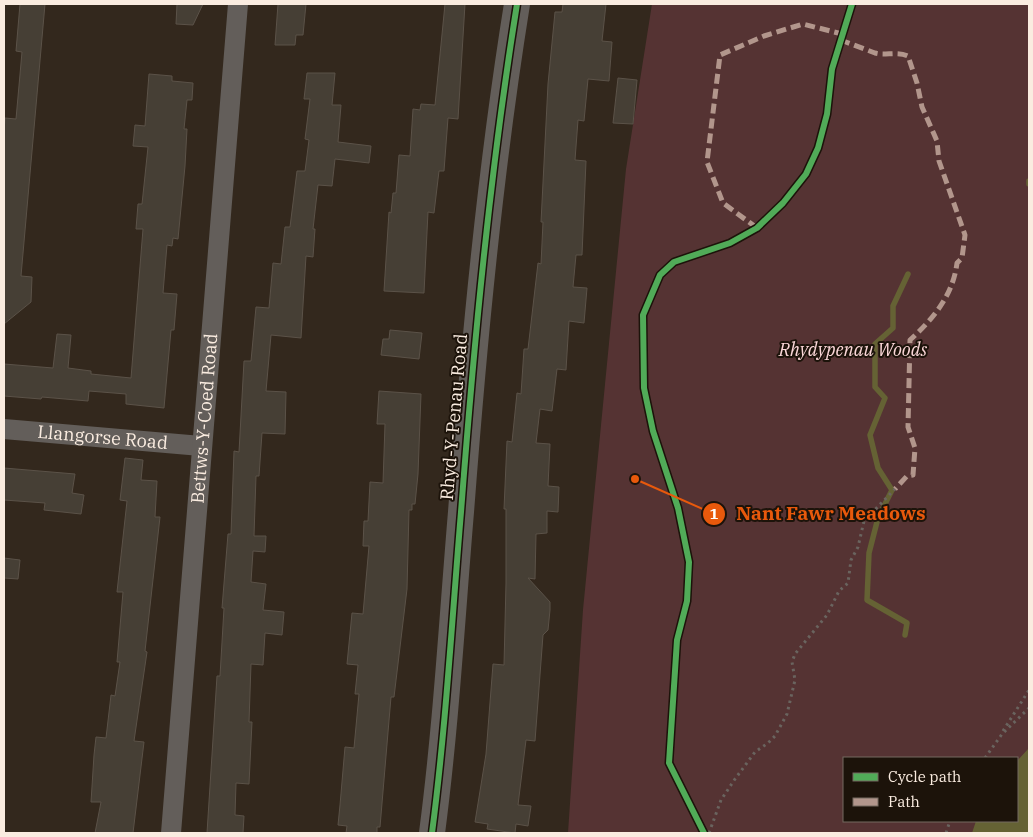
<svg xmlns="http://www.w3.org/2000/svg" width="1033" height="837" font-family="'IBM Plex Serif',serif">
<rect width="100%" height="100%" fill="#33281d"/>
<path fill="#533" fill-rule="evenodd" d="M652 4H1029V833H568L583 610 626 169ZM844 758H1017V821H844Z"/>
<path fill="#656234" d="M1029 748V833H972L976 821H1017V761Z"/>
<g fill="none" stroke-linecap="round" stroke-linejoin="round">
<path stroke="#656234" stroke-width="5.5" d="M1029 184V181
M905 635 907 623 867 600 869 553 878 518 892 490 878 468 870 435 885 398 875 387V344L893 328V306L908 274"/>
</g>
<path fill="#463f35" stroke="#5b5248" d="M20 4H45L21 276 32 277 31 302 4 324V132L5 118 16 119 22 52 16 51Z
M177 4H203L193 25 176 24Z
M278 4H306L303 35H296L295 45H275Z
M445 4H465L458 119 448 118 444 171H439L434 213 428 212 424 293 384 291 389 212 391 213 393 193H396L399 155 410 156 413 109 420 110 421 104 435 105Z
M563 4H606L602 41 612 42 609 81 588 79 584 121 578 120 575 160 586 161 582 255H576L573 287 587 288 584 323 569 321 566 370 557 369 552 411 540 409 536 443 550 444 548 486 559 487 558 512 547 511V533L536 534 535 579 528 578 550 602V610L548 630 543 635 535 741 526 740 518 805 531 806 528 826 516 824 515 833 487 829 488 824 475 822 486 754 493 664 504 665 506 583V509H504L507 441 512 442 517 393 521 394 524 349H528L538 263 541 264 543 222H541L548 84 555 12H562Z
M307 73H335L332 105H341L338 142 371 146 369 163 335 159 332 186 318 185 313 229H315L313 257 306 256 301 338 271 335 266 391 286 392 285 434 262 433 259 476H256L254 536H266L265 552 253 551 251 582 266 584 263 610 284 612 282 635 265 633 263 665 251 664 249 722H252L249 784 236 783 235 815 244 816 243 833H207L217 676H220L224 608H222L228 534H231L234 451 239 452 244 361H251L256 307 269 308 273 263 281 264 285 227H290L297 171H305L309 140 305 139 310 99H304Z
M149 74 172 76V81L193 83 192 100H187L184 129H187L185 166 178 239 173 238 172 246 167 245 163 293 177 294 174 330H171L164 408 126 404V394L89 391 88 401 42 397 41 399 4 396V364L53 368 57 334 71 335 68 368 91 371V374L131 378 143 229H136L138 204H142L148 147 133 146 135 125 145 126Z
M618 78 637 80 633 124 613 123Z
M390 330 422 333 419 359 381 355 383 339H389Z
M379 391 421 394 418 474 415 504H412V510H409L407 589 394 697H391L380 827H377V833H346L347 826 338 825 340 805 345 747 354 748 359 694H355L358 665 347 664 352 613 363 614 369 546H363L364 521H368L370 482 383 483 385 424H377Z
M125 458 143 460 141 480 157 481 155 517H160L145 651 147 652 134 741 144 742 133 833H95L101 802H91L94 755 96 737 106 738 111 695 115 696 120 662H117L123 592H117L127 501 120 500Z
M4 468 75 474 72 493 84 495 81 514 44 510 45 503 4 500Z
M4 558 20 560 18 579 4 578Z"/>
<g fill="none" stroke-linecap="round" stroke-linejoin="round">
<path stroke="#6a645f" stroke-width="3" stroke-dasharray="2.5 4" stroke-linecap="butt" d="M1003 731 1029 690
M985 758 1002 734 1029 708
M704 833 669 763 677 640 687 601 689 562 678 508 653 431 644 388 643 315 660 275 674 262 730 243 757 228 783 203 806 174 818 148 827 114 832 69 852 4
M709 833 721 800 735 779 755 752 768 743 775 736 787 714 795 680 792 662 795 654 827 615 839 591 848 583 851 560 858 547 864 521 895 489
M946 833 950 821"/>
<g stroke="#635e5a" stroke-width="20">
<path id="s1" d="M4 429 201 446"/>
<path id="s2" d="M171 833 238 4"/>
</g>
<path stroke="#635e5a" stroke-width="26" d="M432 833C446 726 452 619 461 512 474 342 490 172 517 4"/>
<path stroke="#b2968c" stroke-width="5" stroke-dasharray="10 5" stroke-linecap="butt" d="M840 40C852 44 864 49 875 53 885 56 897 51 908 56L917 83 922 107 937 141 939 161 965 235 962 258 957 263C953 295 934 318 910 340L908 427 915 448 913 475 907 476 895 489
M757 228 723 203 707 162 720 55 764 36 803 24 842 34"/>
<defs>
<path id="cycleway" d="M432 833C446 726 452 619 461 512 474 342 490 172 517 4
M704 833 669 763 677 640 687 601 689 562 678 508 653 431 644 388 643 315 660 275 674 262 730 243 757 228 783 203 806 174 818 148 827 114 832 69 852 4"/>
</defs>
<use href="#cycleway" stroke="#1c130a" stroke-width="9"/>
<use href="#cycleway" stroke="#51ab58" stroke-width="6"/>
</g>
<g text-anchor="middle" stroke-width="4" stroke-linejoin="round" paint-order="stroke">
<g font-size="18" font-style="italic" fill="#fcd8d9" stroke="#1c130a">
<text x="853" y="356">Rhydypenau Woods</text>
</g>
<g font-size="18" fill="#faece0" stroke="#1c130a">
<text transform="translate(454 417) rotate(-85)" y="6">Rhyd-Y-Penau Road</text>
<text dy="6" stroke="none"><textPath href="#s2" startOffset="416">Bettws-Y-Coed Road</textPath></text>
<text dy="6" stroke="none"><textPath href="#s1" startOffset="99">Llangorse Road</textPath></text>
</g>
</g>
<path fill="none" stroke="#e8590c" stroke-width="2" d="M635 479L714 514"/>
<g fill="#e8590c" stroke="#1c130a" stroke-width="2">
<circle cx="635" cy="479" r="5"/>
<circle cx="714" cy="514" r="12"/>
</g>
<g font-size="15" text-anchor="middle" font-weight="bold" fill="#fff">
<text x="714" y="519">1</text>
</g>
<g font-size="19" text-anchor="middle" font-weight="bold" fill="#e8590c" stroke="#1c130a" stroke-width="4" stroke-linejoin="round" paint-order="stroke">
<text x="831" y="520">Nant Fawr Meadows</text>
</g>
<rect width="1033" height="837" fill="none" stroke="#faece0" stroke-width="10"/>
<rect x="843" y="757" width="175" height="65" fill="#1c130a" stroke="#756a60"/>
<rect x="853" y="773" width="25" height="8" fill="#51ab58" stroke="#756a60"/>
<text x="888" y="782" font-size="15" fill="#faece0">Cycle path</text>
<rect x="853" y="798" width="25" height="8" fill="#b2968c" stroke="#756a60"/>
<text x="888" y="807" font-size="15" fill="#faece0">Path</text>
</svg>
